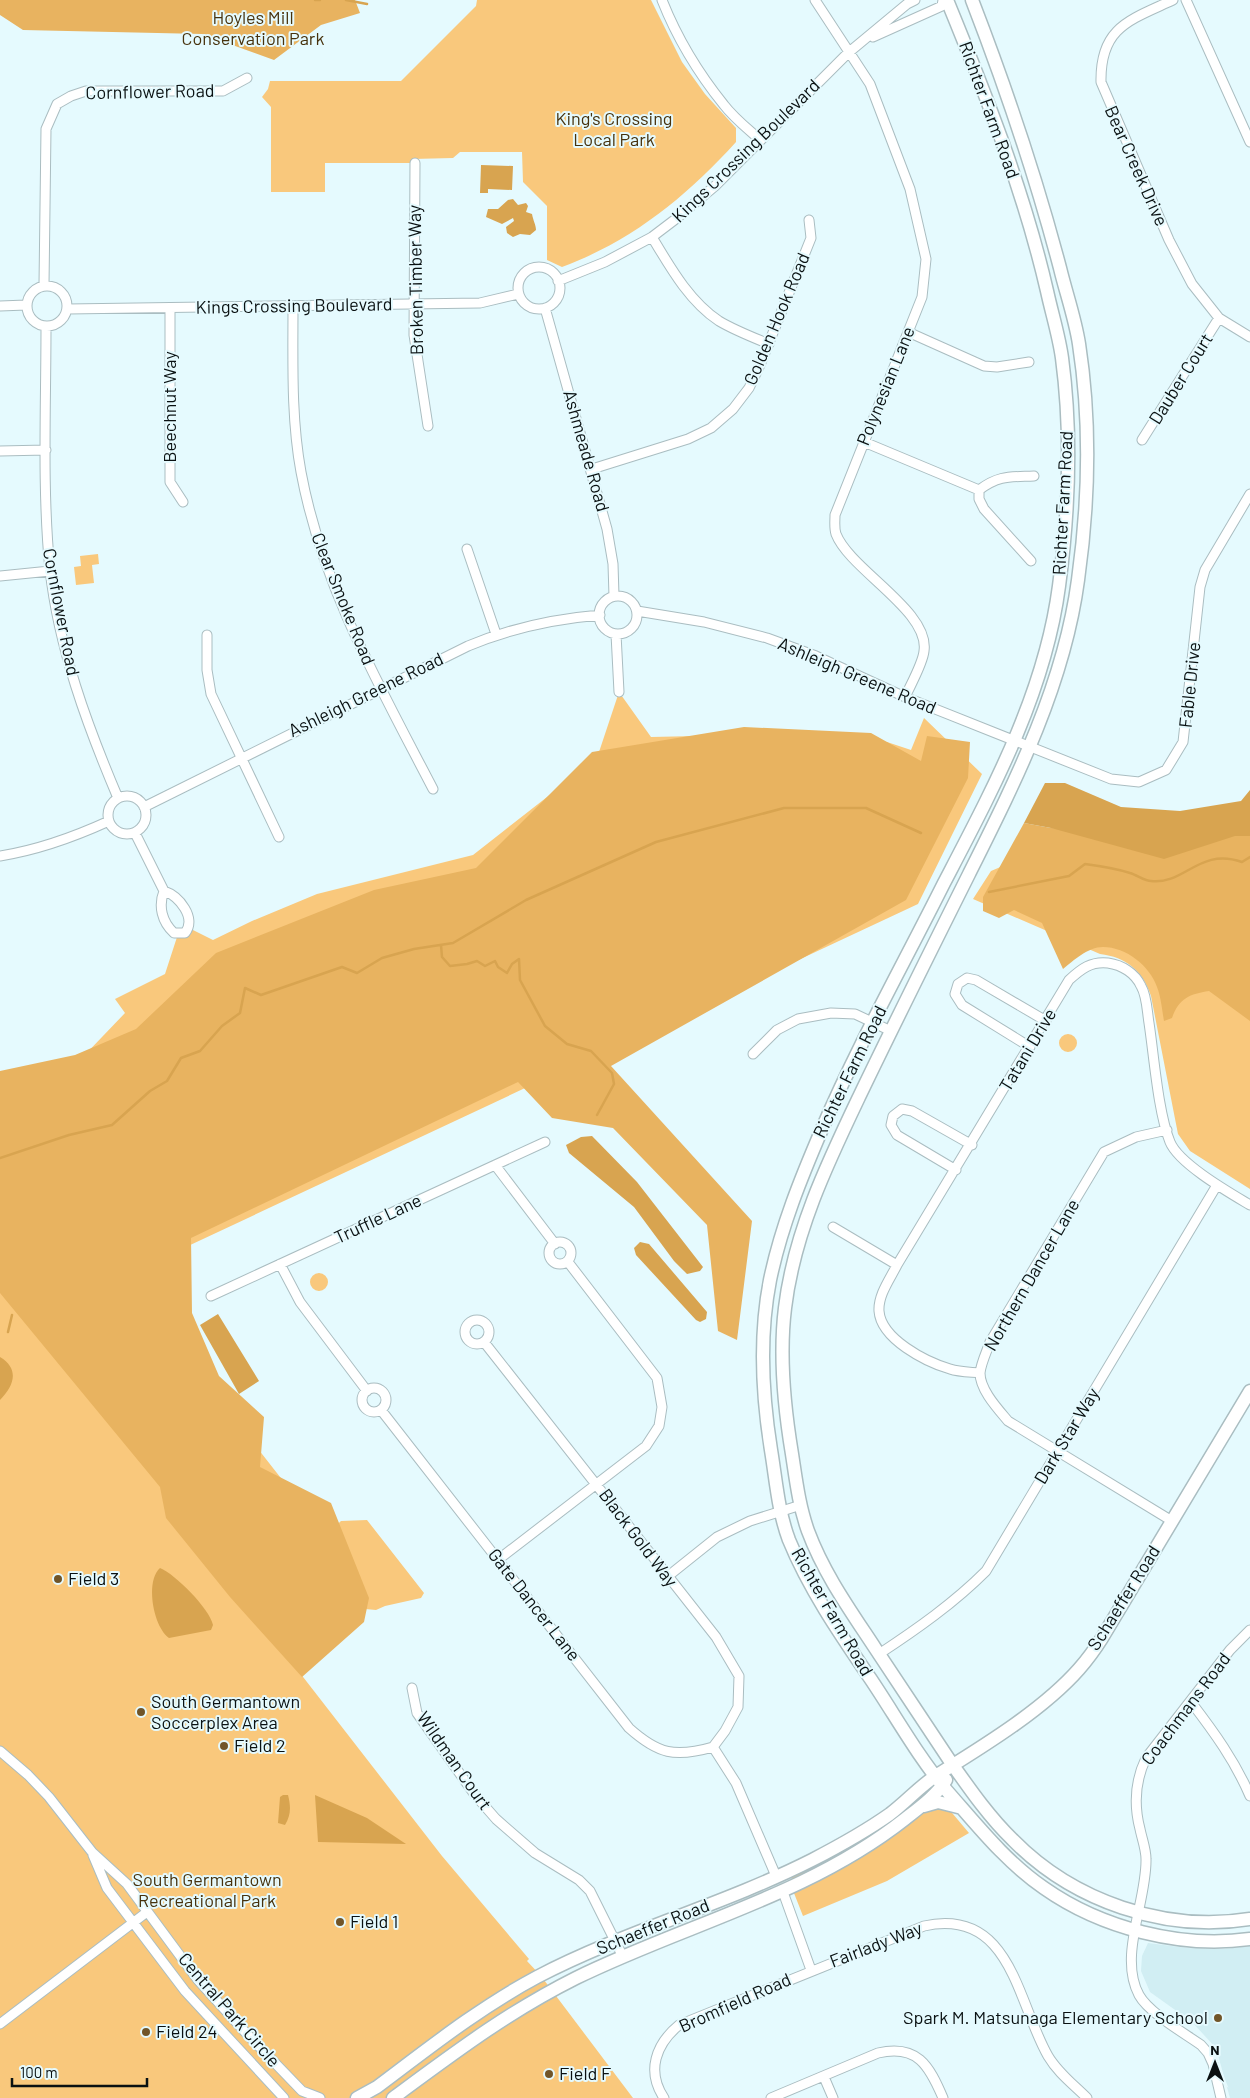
<svg xmlns="http://www.w3.org/2000/svg" width="1250" height="2098" font-family="Barlow,sans-serif">
<rect width="100%" height="100%" fill="#e5fafe"/>
<path fill="#d1eef3" d="M1148 1943 1187 1948 1225 1949 1250 1946V2098H1230L1216 2048 1192 2022 1150 1992 1141 1971 1142 1956Z"/>
<path fill="#f9c87c" d="M477 0H651L682 62 705 94 736 128V142C686 197 632 241 562 267L547 260V206L523 182 522 152H460L453 158 412 159 411 163H325V192H271V107L262 97 268 89 270 81H401L476 6Z
M98 554 99 564 92 565 94 583 76 585 74 567 81 566 80 556Z
M619 692 651 737 781 734 887 742 911 750 924 718 982 774 918 904 156 1261 237 1422 320 1528 241 1597 442 1856 529 1959 527 1961 541 1976 633 2098H0V1080L79 1061 125 1013 115 999 165 974 178 934 189 928 213 940 252 921 317 894 473 855 597 758Z
M1250 844V1189L1190 1151 1178 1134 1151 996C1143 971 1126 957 1100 954L973 899 991 871 1050 846 1167 867Z
M1059 1043a9 9 0 1 1 18 0a9 9 0 1 1-18 0Z
M310 1282a9 9 0 1 1 18 0a9 9 0 1 1-18 0Z
M367 1520 424 1593 421 1598 385 1606 376 1610 354 1608 328 1533 341 1521Z
M942 1801 969 1833 887 1881 803 1916 790 1883 795 1870Z"/>
<path fill="#e8b360" d="M0 0H355L360 13 321 25 274 60 202 34 23 30 0 15Z
M744 727 871 733 921 761 927 736 970 742 968 778 906 900 611 1066 752 1221 737 1340 718 1331 707 1225 613 1128 552 1118 518 1082 191 1238 192 1313 219 1376 264 1417 260 1467 331 1503 369 1598 364 1622 302 1677 230 1597 166 1518 160 1487 0 1293V1071L75 1055 136 1029 216 953 374 890 476 868 592 752Z
M1024 823 1051 828 1250 836V1021L1209 991C1190 994 1179 998 1172 1018L1164 1021C1162 1010 1161 997 1157 987 1150 966 1126 947 1103 947 1088 947 1073 961 1063 969L1042 923 1014 910 999 918 983 911V897Z"/>
<path fill="#d8a450" d="M481 165 513 166 512 190 488 189V193H480Z
M513 199 518 205 526 203 528 206 526 212 532 214C533 220 536 225 536 230L530 235 520 234 513 237 507 233 506 227 514 221 513 218 502 224 486 217 488 209H498L508 200Z
M1045 783H1065L1121 807 1180 811 1241 801 1250 790V836H1235L1164 859 1051 828 1024 823Z
M592 1136 637 1182 703 1267 700 1271 687 1274 674 1261 634 1207 569 1153 566 1145 581 1137Z
M640 1242 649 1244 707 1312 706 1319 700 1322 696 1320 636 1255 634 1248Z
M218 1314 259 1381 239 1394 200 1325Z
M0 1357C20 1369 14 1386 0 1400Z
M160 1568C175 1574 210 1609 213 1625L211 1630 169 1638C153 1627 145 1581 160 1568Z
M283 1795H288C291 1807 291 1815 285 1825L278 1823 280 1797Z
M315 1795 367 1818 406 1844 318 1842Z"/>
<g fill="none" stroke-linecap="round" stroke-linejoin="round">
<path stroke="#d8a450" stroke-width="2.5" d="M315 0H320
M346 0 367 4
M989 892 1069 876 1085 864C1100 866 1115 868 1130 873 1137 875 1145 881 1151 881 1185 885 1199 847 1242 862L1250 857
M441 945 442 957 450 966 467 964 477 961 485 966 495 961 498 967 507 973 512 964 519 959 520 980 545 1026 567 1044 591 1051 612 1073 614 1084 597 1115
M0 1158 69 1135 112 1125 150 1091 167 1081 181 1058 200 1051 222 1026 240 1013 245 988 261 995 342 967 357 973 382 958 414 949 453 943 526 900 656 842 784 808H866L921 833
M8 1332 12 1315"/>
<defs>
<path id="street" d="M662 0C677 38 699 74 724 105 734 118 748 129 760 140
M815 0 870 84 910 189 926 259 922 297 835 515C835 521 834 528 836 534 850 570 930 611 924 651 923 663 911 684 905 697
M1173 0C1130 20 1100 27 1101 82L1169 240 1192 284 1219 318 1250 337
M1186 0 1250 142
M873 37 942 6 943 0
M415 163 414 335 428 426
M652 237C670 267 689 301 719 321 734 330 752 337 769 344
M518 288a21 21 0 1 1 42 0a21 21 0 1 1-42 0Z
M558 281 605 262 652 237 677 218 715 186 848 53 907 4 915 0
M44 285 46 129 57 104 71 96 86 91H223L247 78
M27 306a20 20 0 1 1 40 0a20 20 0 1 1-40 0Z
M0 306 26 305
M293 306C293 361 291 418 301 472 322 586 380 687 433 789
M170 308V482L183 502
M545 308 607 529 613 564 614 596
M68 309 480 303 518 294
M46 327C46 408 42 490 50 570 59 649 87 725 118 798
M908 332 984 366 997 367 1029 362
M1142 440 1219 318
M864 442 979 490V499L984 509 1031 561
M0 451 46 450
M592 469 688 439 711 428 733 409 749 388 760 365 811 238 809 220
M979 490C999 475 1010 477 1034 476
M467 549 496 634
M0 576 50 571
M599 615a19 19 0 1 1 38 0a19 19 0 1 1-38 0Z
M637 611 704 622 767 638 816 656 905 697 1111 779 1139 782 1166 770 1183 742 1200 587 1205 570 1250 494
M616 634 619 692
M207 635V670L211 694 279 837
M108 815a19 19 0 1 1 38 0a19 19 0 1 1-38 0Z
M144 807 468 646C511 628 553 619 600 615
M135 833 164 891C158 906 162 922 174 933H185C197 918 179 896 164 891
M0 856C38 850 74 837 109 821
M1030 1047 962 1005 955 994 958 984 967 978 976 980 1046 1021
M753 1054 777 1030 798 1019 831 1013 855 1014 891 1031
M1167 1130 1136 1137 1104 1152 990 1342C987 1351 981 1363 980 1373 980 1390 998 1409 1008 1421L1172 1521
M495 1165 555 1244
M956 1170 897 1135 891 1125 893 1116 902 1109 912 1111 972 1145
M833 1227 897 1265
M549 1253a11 11 0 1 1 22 0a11 11 0 1 1-22 0Z
M280 1264 300 1302 367 1391
M211 1296 545 1142
M465 1332a12 12 0 1 1 24 0a12 12 0 1 1-24 0Z
M484 1342 716 1637 739 1676 738 1707 725 1731 713 1747
M980 1373C970 1372 959 1372 950 1369 926 1362 881 1339 879 1311 878 1295 890 1279 897 1265L1069 980C1081 969 1091 961 1108 963 1122 965 1135 973 1141 986 1147 996 1147 1011 1149 1023 1154 1056 1158 1112 1170 1142 1179 1164 1230 1193 1250 1205
M362 1400a12 12 0 1 1 24 0a12 12 0 1 1-24 0Z
M381 1410 629 1728C658 1754 675 1758 713 1747
M499 1559 646 1446 659 1426 662 1407 657 1378 568 1262
M667 1577 717 1537 750 1521 801 1505
M879 1654C917 1629 954 1603 986 1571L1217 1185
M412 1688 417 1713 475 1795 496 1819 535 1853 579 1880 590 1891 623 1957
M1191 1702C1214 1732 1235 1761 1250 1796
M713 1747 736 1783 776 1876
M0 1751 28 1775 49 1797 92 1852 127 1884 198 1980 246 2033 302 2091 320 2098
M93 1855 107 1888 185 1991 284 2098
M783 1892 811 1970
M0 2024 147 1912
M824 2077 833 2098
M664 2098C646 2071 656 2044 679 2025L924 1926C1011 1907 1017 2002 1048 2056 1058 2073 1073 2084 1087 2098
M771 2098 878 2053C917 2044 929 2065 943 2098
M1221 2098 1213 2064 1208 2053 1201 2045C1184 2033 1149 2013 1139 1995 1118 1956 1147 1901 1146 1859 1146 1849 1142 1839 1140 1829 1134 1806 1135 1781 1146 1758L1230 1650 1250 1630"/>
<path id="secondary" d="M947 0C986 95 1024 191 1047 291 1052 314 1059 336 1062 358 1072 433 1069 511 1059 586 1045 693 993 789 944 883 903 965 858 1045 822 1129 801 1178 781 1227 770 1280 759 1336 762 1394 771 1450 776 1480 778 1511 789 1540 809 1589 840 1634 870 1678 895 1715 918 1757 947 1791 977 1825 1006 1862 1044 1888 1101 1928 1181 1949 1250 1939
M972 0C1006 88 1036 177 1060 268 1066 293 1075 318 1079 344 1091 422 1089 502 1078 580 1064 685 1016 780 969 874 932 948 895 1022 859 1097 827 1164 794 1233 785 1308 779 1356 784 1406 792 1454 796 1480 799 1506 808 1531 824 1574 850 1610 875 1648 900 1686 925 1723 950 1761 969 1788 989 1817 1013 1840 1073 1901 1165 1933 1250 1919
M924 1806 938 1802 962 1808
M357 2098 377 2087C429 2048 479 2008 537 1977 625 1931 723 1905 812 1860 839 1846 866 1831 890 1814 906 1802 920 1786 937 1775 982 1747 1043 1710 1079 1669 1087 1660 1095 1649 1102 1638L1250 1391
M393 2098C454 2053 508 2012 576 1978 686 1924 807 1896 905 1819 919 1808 937 1795 946 1780"/>
</defs>
<use href="#street" stroke="#aabdc1" stroke-width="11"/>
<use href="#secondary" stroke="#aabdc1" stroke-width="15"/>
<use href="#street" stroke="#fff" stroke-width="9"/>
<use href="#secondary" stroke="#fff" stroke-width="12"/>
</g>
<g fill="#715528" stroke="#e5fafe" stroke-width="2">
<circle cx="58" cy="1579" r="5"/>
<circle cx="141" cy="1712" r="5"/>
<circle cx="224" cy="1746" r="5"/>
<circle cx="340" cy="1922" r="5"/>
<circle cx="1218" cy="2018" r="5"/>
<circle cx="146" cy="2032" r="5"/>
<circle cx="549" cy="2074" r="5"/>
</g>
<g text-anchor="middle" stroke-width="4" stroke-linejoin="round" paint-order="stroke">
<g font-size="18" fill="#47320d" stroke="#e5fafe">
<text x="253" y="24">Hoyles Mill<tspan x="253" dy="21">Conservation Park</tspan></text>
<text x="614" y="125">King's Crossing<tspan x="614" dy="21">Local Park</tspan></text>
<text x="207" y="1886">South Germantown<tspan x="207" dy="21">Recreational Park</tspan></text>
</g>
<g font-size="18" fill="#0a1112" stroke="#e5fafe">
<text transform="translate(150 92) rotate(-1)" y="6">Cornflower Road</text>
<text transform="translate(989 110) rotate(70)" y="6">Richter Farm Road</text>
<text transform="translate(746 151) rotate(-44)" y="6">Kings Crossing Boulevard</text>
<text transform="translate(1136 166) rotate(66)" y="6">Bear Creek Drive</text>
<text transform="translate(416 280) rotate(-91)" y="6">Broken Timber Way</text>
<text transform="translate(294 306) rotate(-1)" y="6">Kings Crossing Boulevard</text>
<text transform="translate(777 319) rotate(-67)" y="6">Golden Hook Road</text>
<text transform="translate(1181 379) rotate(-58)" y="6">Dauber Court</text>
<text transform="translate(886 386) rotate(-68)" y="6">Polynesian Lane</text>
<text transform="translate(170 407) rotate(-90)" y="6">Beechnut Way</text>
<text transform="translate(586 451) rotate(74)" y="6">Ashmeade Road</text>
<text transform="translate(1063 503) rotate(-87)" y="6">Richter Farm Road</text>
<text transform="translate(343 599) rotate(68)" y="6">Clear Smoke Road</text>
<text transform="translate(61 612) rotate(79)" y="6">Cornflower Road</text>
<text transform="translate(857 676) rotate(23)" y="6">Ashleigh Greene Road</text>
<text transform="translate(1190 685) rotate(-84)" y="6">Fable Drive</text>
<text transform="translate(366 695) rotate(-26)" y="6">Ashleigh Greene Road</text>
<text transform="translate(1028 1050) rotate(-59)" y="6">Tatani Drive</text>
<text transform="translate(850 1072) rotate(-64)" y="6">Richter Farm Road</text>
<text transform="translate(378 1219) rotate(-25)" y="6">Truffle Lane</text>
<text transform="translate(1032 1275) rotate(-60)" y="6">Northern Dancer Lane</text>
<text transform="translate(1067 1436) rotate(-59)" y="6">Dark Star Way</text>
<text transform="translate(638 1538) rotate(53)" y="6">Black Gold Way</text>
<text transform="translate(1124 1598) rotate(-58)" y="6">Schaeffer Road</text>
<text transform="translate(534 1605) rotate(52)" y="6">Gate Dancer Lane</text>
<text transform="translate(832 1612) rotate(60)" y="6">Richter Farm Road</text>
<text transform="translate(1186 1709) rotate(-53)" y="6">Coachmans Road</text>
<text transform="translate(454 1761) rotate(55)" y="6">Wildman Court</text>
<text transform="translate(653 1927) rotate(-22)" y="6">Schaeffer Road</text>
<text transform="translate(876 1945) rotate(-21)" y="6">Fairlady Way</text>
<text transform="translate(735 2003) rotate(-24)" y="6">Bromfield Road</text>
<text transform="translate(229 2010) rotate(49)" y="6">Central Park Circle</text>
</g>
<g font-size="18" fill="#0a1112" stroke="#e5fafe" text-anchor="start">
<text x="68" y="1585">Field 3</text>
<text x="151" y="1708">South Germantown<tspan x="151" dy="21">Soccerplex Area</tspan></text>
<text x="234" y="1752">Field 2</text>
<text x="350" y="1928">Field 1</text>
<text x="1208" y="2024" text-anchor="end">Spark M. Matsunaga Elementary School</text>
<text x="156" y="2038">Field 24</text>
<text x="559" y="2080">Field F</text>
</g>
</g>
<g transform="translate(1215 2063)" stroke="#e5fafe" stroke-width="4" paint-order="stroke">
<path d="M0-4L9 19L0 12L-9 19Z" fill="#0a1112"/>
<text y="-8" font-size="14" font-weight="bold" text-anchor="middle" fill="#0a1112">N</text>
</g>
<path d="M12 2078v8h135v-8" fill="none" stroke="#0a1112" stroke-width="2.5"/>
<text x="20" y="2078" font-size="15" fill="#0a1112" stroke="#e5fafe" stroke-width="4" paint-order="stroke">100 m</text>
</svg>
